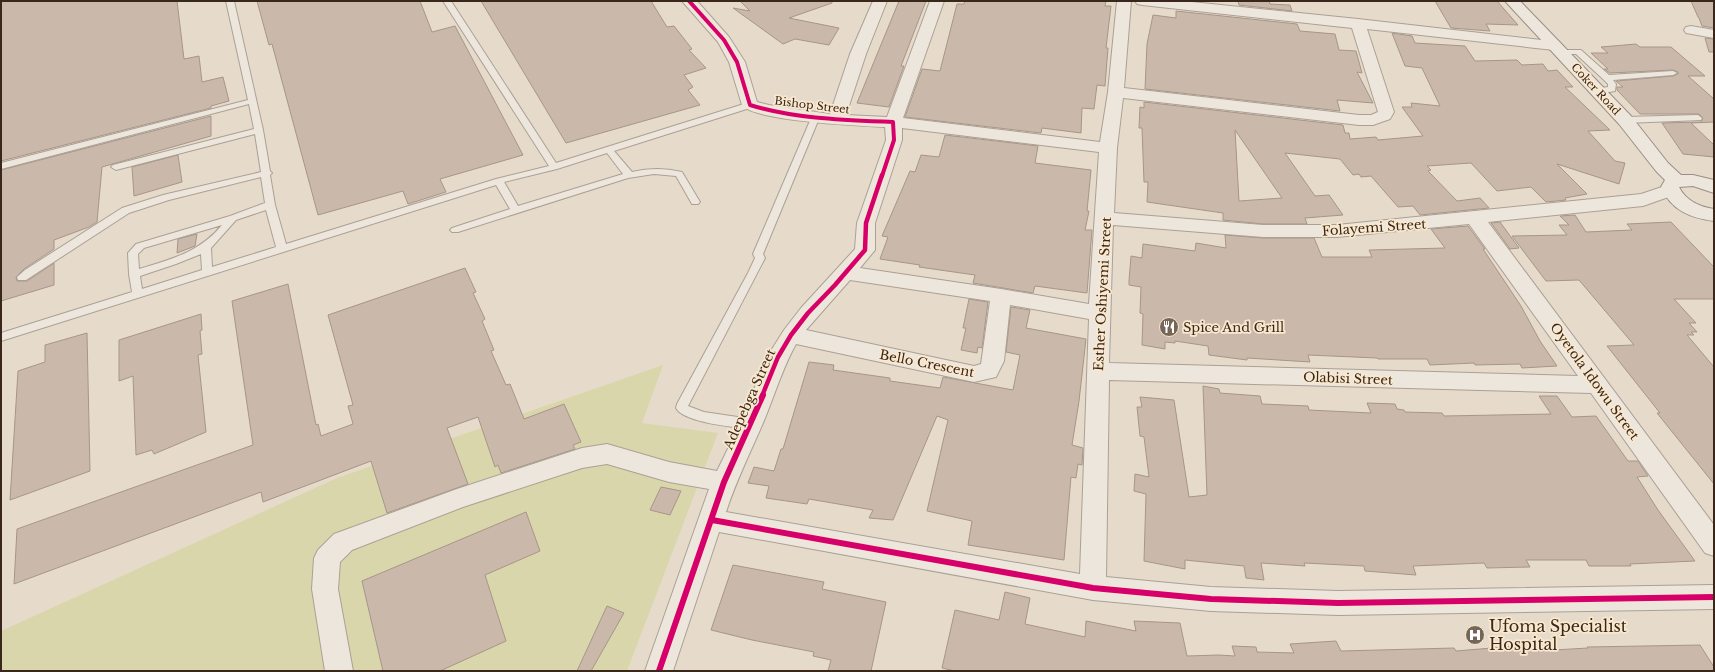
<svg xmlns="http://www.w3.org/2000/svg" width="1715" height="672" font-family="'Libre Baskerville',serif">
<rect width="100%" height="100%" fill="#e6dbca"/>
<path fill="#dad6ab" d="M663 365 642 423 718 433 627 671H1V631L337 478Z"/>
<path fill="#cab8aa" stroke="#a69689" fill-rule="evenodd" d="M1 1H177L184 59 199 56 202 82 223 77 229 101 211 106V108L1 161Z
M257 1H420L432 32 455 26 523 155 440 179 446 192 408 204 403 191 318 215 272 44 269 45Z
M481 1H651L667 27 674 26 692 49 689 50 706 68 684 75 693 87 688 90 700 105 566 143Z
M740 1H832V3L789 18 839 28 829 45 795 39 783 44 733 8 750 11Z
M899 1H926L901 66H904L889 107 857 103Z
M965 1H1106L1105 6H1111L1106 48H1108L1105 86 1097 85 1094 109 1082 108 1081 133 1042 128 1041 133 905 117 922 69 940 71 957 4H964Z
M1238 1H1269L1270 4 1290 5 1292 11 1239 5Z
M1435 1H1497L1518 25 1486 24 1490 31 1451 28Z
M1691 1H1714V28L1702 26 1699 18 1698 17Z
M1176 11 1297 24 1300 31 1335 34 1339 50 1356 51 1362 73 1357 72 1373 103 1337 100 1340 111 1145 89 1147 44 1153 15 1176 18Z
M1392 33 1412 36 1415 43 1465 46 1475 61 1517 60 1522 65 1543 64 1548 71 1557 70 1573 87H1565L1610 130 1588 131 1615 161 1625 163 1619 184 1557 164 1587 194 1565 198 1566 200 1546 202 1531 187 1497 191 1471 163 1427 166 1431 170 1428 171 1457 201 1480 198 1489 208 1420 215 1413 206 1398 207 1371 176 1361 177 1359 174 1353 175 1340 159 1285 153 1315 196 1329 195 1343 215 1305 218 1307 224H1263L1223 220V213L1147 202 1148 182H1144L1142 128H1139L1140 107 1144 108V102L1343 125 1345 133H1349L1350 139 1376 137 1378 140 1423 136 1402 107H1412L1411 103 1440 106 1422 68 1405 66ZM1235 130 1282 198 1239 201Z
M1705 38 1714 39V52H1709Z
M1636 44 1640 47H1671L1705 76H1688L1714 99V122L1691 123 1714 145V157L1683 154 1662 123 1701 122 1703 118 1699 114H1640L1617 90V87H1623L1616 81 1673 76 1678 74V72L1673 70 1610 73 1604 69H1608L1591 53H1608L1601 47Z
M211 116V136L102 167 97 222 89 227 54 240V249L24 269 16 277 17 281H27L54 263V285L1 301V170Z
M945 135 1038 146 1035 163 1091 170 1087 211H1089L1085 230H1092L1087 293 1035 286 1033 293 973 283 975 275 919 267 920 265 880 259 888 237 882 236 910 171 915 172 921 155 939 157Z
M178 155 182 182 134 196 132 167Z
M1575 215 1586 232 1632 230 1627 224 1671 222 1714 267V299H1674L1696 323H1689L1697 332H1691L1694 335H1687L1714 367V484L1657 413H1660L1607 346 1634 345 1579 280 1546 281 1512 236 1567 235 1559 225H1569L1560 216Z
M1500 222 1519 248 1510 249 1491 223Z
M1468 226 1485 249H1483L1521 306 1540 341 1557 366 1522 368 1520 364 1475 365 1474 363 1430 365 1427 359H1378L1377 358 1308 355 1310 362 1247 358V360L1209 355 1208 346 1175 341V343L1165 342V349L1142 345 1143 314 1140 313 1141 287 1129 285V281L1131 256 1142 258 1143 244 1195 251 1196 243 1226 248 1225 235 1263 238H1314L1322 257H1372L1369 250 1445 248 1431 229Z
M197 234 195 246 177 253 178 239Z
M465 268 476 292 473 293 485 319 482 321 494 350 491 351 506 385 510 384 524 419 564 404 581 442 573 445 575 449 501 473 498 465 495 467 478 417 447 428 468 484 387 513 371 461 263 502 261 492 14 584 17 529 253 445 232 301 288 284 316 425 318 424 321 436 353 424 348 406 353 405 328 315Z
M969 299 988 302 982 348 978 347 977 353 961 350 966 328H963Z
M1011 307 1030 310 1026 328 1086 339 1079 401 1072 445 1083 448 1082 465 1078 464 1076 478 1071 477 1064 560 968 545 972 521 927 511 948 420 937 416 893 520 869 518 873 510 809 499 807 504 766 498 769 486 748 483 754 467 774 471 781 449H783L809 362 834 365 833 370 890 378V381L940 388 943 377 1013 390 1020 355 1006 352Z
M201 314 202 330 200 331 202 354 198 355 206 432 154 454 152 450 136 455 133 376 119 381V340Z
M87 333 90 471 10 500 18 371 45 362V345Z
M1203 386 1219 389 1220 393 1260 396 1262 404 1308 406 1309 410 1371 413 1367 403 1395 404 1397 409 1404 410 1405 412 1442 413 1444 416 1551 414 1539 396H1557L1572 417 1596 416 1628 461H1638L1648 476 1637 477 1658 510 1695 561 1630 564 1631 566H1589L1586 560H1526L1530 567 1487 568 1484 563 1413 566 1416 575 1365 571 1364 566 1304 563 1305 566 1261 563 1264 580 1246 578 1244 566 1185 560V569L1144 561 1146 494 1134 491 1135 474 1149 477 1144 437 1140 436 1137 407H1142L1140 397 1174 400 1189 497 1207 495Z
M661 487 681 491 670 515 650 510Z
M526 512 540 551 485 575 506 641 440 671H383L362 581Z
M733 565 824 582 822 589 886 602 871 671H828L831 660 813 656 814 652 752 640 711 630Z
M1005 592 1030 598 1025 624 1085 637 1086 621 1136 631 1134 621 1180 623 1187 656 1219 655 1235 656 1232 646 1256 647 1257 652 1294 653 1290 644 1336 641 1341 651 1454 648 1456 651 1516 646 1519 650 1536 649 1537 651 1588 648 1587 647 1700 645 1714 667V671H955L942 668 955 610 999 620Z
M607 606 624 613 591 671H577Z"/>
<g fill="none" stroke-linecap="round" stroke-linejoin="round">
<defs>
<path id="lane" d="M226 1H234L263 130 270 171 272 173 270 175 275 205 286 244 496 179 549 166 443 1H451L556 163 747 103H753L754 105 753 107 614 151 632 172C649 168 665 168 682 172L700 202 698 204H692L676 176 654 174 628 178 458 232H452L450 230 452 228 510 209 496 185 1 341V333L132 292 129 274 128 253 136 244 230 216 265 203 261 177 169 200 129 213 26 280H18L17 277 25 270 122 208 163 195 261 172 255 134 116 170 111 167 113 165 254 129 249 104 1 169V163L248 100ZM607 153 623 174 518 206 504 182 557 169ZM266 210 276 247 212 267 211 248 236 220ZM222 225C200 252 172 259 139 269L138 254 144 248ZM201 254 202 270 142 289 140 276 176 264Z
M1558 50H1581L1609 75 1673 71 1677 73 1673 75 1613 80 1616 84 1615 91 1598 94 1594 91 1595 89 1608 87V84L1604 80 1576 54H1558Z
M816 113 820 116 763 254 765 258 688 406 704 412 751 419 755 421 757 424 755 427 751 429C735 427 684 423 676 408L677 404 748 273 755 258 753 254 812 116Z
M1698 115 1702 118 1701 120 1625 123 1621 120 1625 117Z"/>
<path id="street" d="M682 1H697L729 37 745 62 757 102 769 105 830 114 850 54 873 1H887L866 54 846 115 887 117 930 1H944L903 118 1100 142 1108 92 1117 1H1131L1124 88 1359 115H1371L1378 112 1352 28 1142 5 1137 4 1135 1H1182L1358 19 1559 42 1562 45 1559 48 1554 50 1367 29 1394 112 1390 119 1373 125H1359L1123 98 1117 148 1114 213 1263 225H1337L1641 194 1671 184 1677 186 1680 190 1677 194 1643 206 1488 222 1714 525V556L1705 553 1591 393 1109 380 1106 577 1211 587 1338 591 1714 585V609L1338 615 1211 611 1093 600 719 532 673 671H645L709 489 669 482 607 464 582 468 463 507 352 550 340 562 338 589 353 671H325L312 589 314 558 318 550 334 534 457 489 582 448 607 444 669 462 717 471 740 424 767 357 784 330 801 308 855 249 857 223 886 140 885 127C862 126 753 121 742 105L729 62 718 42ZM902 128 1099 152 1089 304 1001 289 860 268 875 250V223L902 140ZM1469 224 1578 376 1109 363 1113 225 1263 237H1337ZM850 280 990 301 981 364 974 366 806 330ZM1010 305 1089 319 1080 574 726 512C736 481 750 453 763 423 774 397 782 369 796 344L974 382 996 377 1004 361Z
M1691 26 1714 30V38L1686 33 1684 30 1686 27Z"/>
<path id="secondary" d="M1505 1H1520L1631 116 1668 163 1681 175H1693L1714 180V193L1693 186 1679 187C1686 201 1700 207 1714 209V221C1690 218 1671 210 1661 187L1665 180 1656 171 1619 124Z"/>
</defs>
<use href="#lane" stroke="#aba094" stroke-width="2"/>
<use href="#street" stroke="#aba094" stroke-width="2"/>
<use href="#secondary" stroke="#9a8f84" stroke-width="2"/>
<use href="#lane" fill="#ede6dd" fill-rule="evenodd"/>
<use href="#street" fill="#ede6dd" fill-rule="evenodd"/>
<use href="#secondary" fill="#ede6dd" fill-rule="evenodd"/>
<defs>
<path id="cycleway-far2" d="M689 1 724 40 737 62 750 105C796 119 845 120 893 122L894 140 882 176"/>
<path id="cycleway-far1" d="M762 396 778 357 791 335 808 313 835 285 865 250 866 223 882 175"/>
<path id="cycleway" d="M712 520 1093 588 1211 599 1338 603 1714 597
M659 671 724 482 763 395"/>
</defs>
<use href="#cycleway-far2" stroke="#f9e8ce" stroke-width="6"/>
<use href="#cycleway-far1" stroke="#f9e8ce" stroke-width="7"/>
<use href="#cycleway" stroke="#f9e8ce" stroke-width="8"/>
<use href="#cycleway-far2" stroke="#d6006c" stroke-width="4"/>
<use href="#cycleway-far1" stroke="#d6006c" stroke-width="4.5"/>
<use href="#cycleway" stroke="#d6006c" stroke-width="6"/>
</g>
<defs>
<symbol id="restaurant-disc" viewBox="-11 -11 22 22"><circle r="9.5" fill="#766658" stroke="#f9e8ce"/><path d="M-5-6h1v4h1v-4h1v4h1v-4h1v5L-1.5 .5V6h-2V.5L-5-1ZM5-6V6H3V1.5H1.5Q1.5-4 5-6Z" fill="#fff"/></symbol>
<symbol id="hospital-disc" viewBox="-11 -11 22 22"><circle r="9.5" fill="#766658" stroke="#f9e8ce"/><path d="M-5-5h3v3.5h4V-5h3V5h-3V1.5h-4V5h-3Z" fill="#fff"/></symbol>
</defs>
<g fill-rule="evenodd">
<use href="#restaurant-disc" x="1158" y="316" width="22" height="22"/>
<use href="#hospital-disc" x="1464" y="624" width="22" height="22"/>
</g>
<g text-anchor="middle" stroke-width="3.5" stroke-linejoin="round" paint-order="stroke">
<g font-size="11" fill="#3a271b" stroke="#f9e8ce">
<text transform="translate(1596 89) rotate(47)" y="4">Coker Road</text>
<text transform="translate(812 105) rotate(7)" y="4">Bishop Street</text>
</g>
<g font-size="13" fill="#3a271b" stroke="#f9e8ce">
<text transform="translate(1374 227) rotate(-4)" y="5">Folayemi Street</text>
<text transform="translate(1102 294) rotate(-87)" y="5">Esther Oshiyemi Street</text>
<text transform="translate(927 363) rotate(11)" y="5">Bello Crescent</text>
<text transform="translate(1348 378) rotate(2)" y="5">Olabisi Street</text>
<text transform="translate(1595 381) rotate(54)" y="5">Oyetola Idowu Street</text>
<text transform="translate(749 399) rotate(-66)" y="5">Adepebga Street</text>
</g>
<g font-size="13" fill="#3a271b" stroke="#f9e8ce" text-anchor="start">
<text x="1183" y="332">Spice And Grill</text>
</g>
<g font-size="16" fill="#3a271b" stroke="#f9e8ce" text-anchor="start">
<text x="1489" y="632">Ufoma Specialist<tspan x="1489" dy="18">Hospital</tspan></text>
</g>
</g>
<rect width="1715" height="672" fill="none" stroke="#3a271b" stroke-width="4"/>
</svg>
